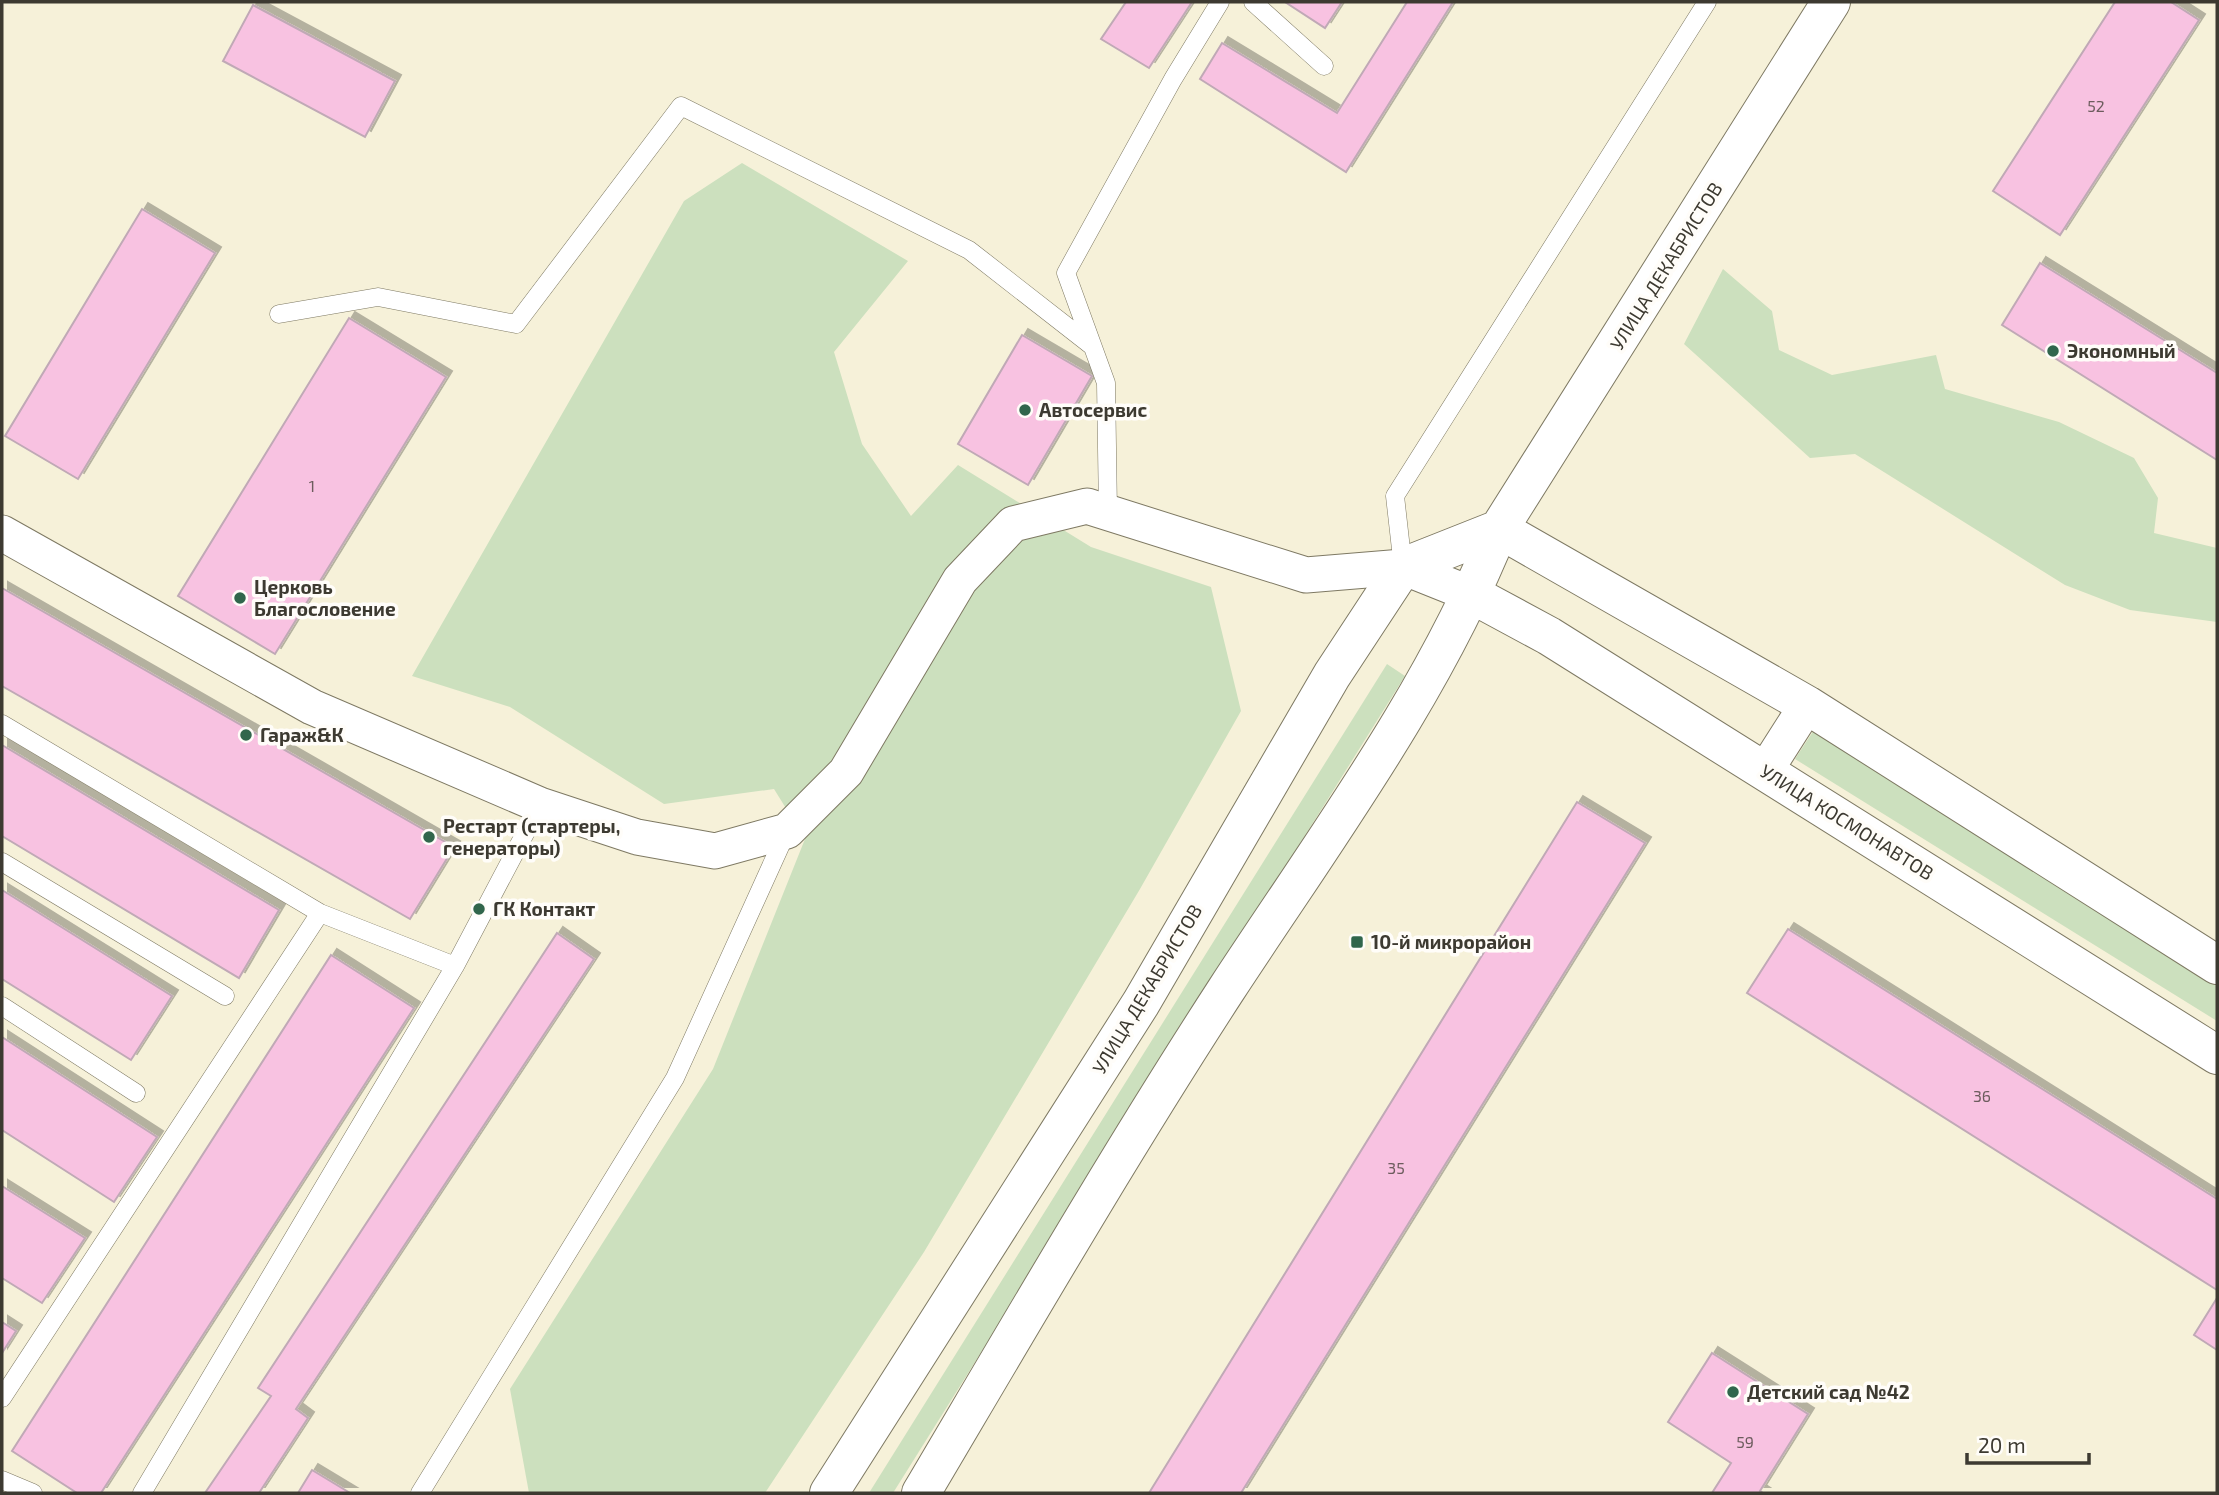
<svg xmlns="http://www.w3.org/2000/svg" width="2219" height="1495" font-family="'Exo 2',sans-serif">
<defs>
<filter id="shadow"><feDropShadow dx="6" dy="-6" stdDeviation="0" flood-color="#0004"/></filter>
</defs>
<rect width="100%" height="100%" fill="#f6f1d9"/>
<path fill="#cce0be" d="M742 163 908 261 834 352 862 444 911 516 958 465 1091 547 1211 587 1241 711 1140 889 924 1252 765 1493H529L510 1389 713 1069 805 839 774 789 664 804 510 707 412 676 684 201Z
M1723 269 1772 311 1779 350 1832 375 1936 355 1945 389 2059 422 2134 458 2158 498 2154 533 2217 548V622L2130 610 2065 585 1855 454 1810 458 1684 344Z
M1387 664 1405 676 893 1493H869Z
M1814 730 2217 986V1021L1795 759Z"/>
<path fill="#f8c2e1" stroke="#c0a9b6" stroke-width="2" filter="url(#shadow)" d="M1126 2H1192L1149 68 1101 39Z
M1285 2H1342L1325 28Z
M1407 2H1453L1346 172 1200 79 1222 43 1337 113Z
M2115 2H2171L2199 20 2060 235 1993 191Z
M253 5 395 81 365 137 223 61Z
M142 209 215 253 78 479 5 436Z
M2040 263 2217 373V460L2002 325Z
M349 318 446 377 275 654 178 596Z
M1022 335 1092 376 1028 485 958 444Z
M2 588 454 847 410 919 2 686Z
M2 745 279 910 239 978 2 836Z
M1577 802 1645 843 1241 1493H1149Z
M2 890 172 996 131 1060 2 979Z
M1788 929 2217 1199V1290L1747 993Z
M557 933 594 959 296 1409 308 1418 259 1493H205L271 1396 258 1388Z
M331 955 414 1008 101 1493H77L12 1451Z
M2 1037 157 1137 114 1202 2 1130Z
M2 1186 85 1238 42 1303 2 1278Z
M2217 1298V1350L2194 1335Z
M2 1322 16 1331 2 1353Z
M1712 1353 1808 1414 1760 1491 1763 1493H1712L1731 1463 1668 1422Z
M312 1470 350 1493H298Z"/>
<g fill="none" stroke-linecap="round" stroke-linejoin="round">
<defs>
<path id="service" d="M1253 2 1324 66
M279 314 378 297 516 324 681 106 969 250 1092 346
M1108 512 1106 383 1066 273 1173 79 1220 2
M1403 567 1395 496 1707 2
M2 724 320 913 455 966
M2 862 225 996
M2 1006 136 1093
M2 1398 320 913
M2 1480 33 1493
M142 1493 455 966 540 805
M420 1493 675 1078 787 831"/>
<path id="minor" d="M2 533 312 707 540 805 637 837 715 851 787 831 846 772 960 580 1013 524 1087 506 1306 575 1403 567 1473 595
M1765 771 1807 705"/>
<path id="tertiary" d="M1499 529 1807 705 2217 965
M1473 595 1549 636 2217 1055
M829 1493 1141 1003 1332 675 1403 567 1499 529
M921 1493C1021 1324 1119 1155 1226 990 1322 843 1434 693 1499 529L1831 2"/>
</defs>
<use href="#service" stroke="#7e7963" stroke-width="19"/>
<use href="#minor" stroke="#7e7963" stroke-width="37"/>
<use href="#tertiary" stroke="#7e7963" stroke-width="40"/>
<use href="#service" stroke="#fff" stroke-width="18"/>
<use href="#minor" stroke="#fff" stroke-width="35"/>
<use href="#tertiary" stroke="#fff" stroke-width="38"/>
</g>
<g fill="#31664c" stroke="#fffdf9" stroke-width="2.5">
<circle cx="2053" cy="351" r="7"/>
<circle cx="1025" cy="410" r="7"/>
<circle cx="240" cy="598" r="7"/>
<circle cx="246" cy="735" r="7"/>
<circle cx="429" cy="837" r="7"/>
<circle cx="479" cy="909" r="7"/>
<rect x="1350" y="935" width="14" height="14" rx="3.5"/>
<circle cx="1733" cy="1392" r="7"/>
</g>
<g text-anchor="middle" stroke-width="7" stroke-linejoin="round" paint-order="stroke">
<g font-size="16" fill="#6c5c5d">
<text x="2096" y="112">52</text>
<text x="312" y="492">1</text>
<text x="1982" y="1102">36</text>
<text x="1396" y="1174">35</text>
<text x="1745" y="1448">59</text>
</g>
<g font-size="19" fill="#3d3a31" stroke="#fffdf9">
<text transform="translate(1666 266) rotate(-58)" y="7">УЛИЦА ДЕКАБРИСТОВ</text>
<text transform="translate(1847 822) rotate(32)" y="7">УЛИЦА КОСМОНАВТОВ</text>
<text transform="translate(1147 989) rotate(-59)" y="7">УЛИЦА ДЕКАБРИСТОВ</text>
</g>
<g font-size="19" font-weight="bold" fill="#3d3a31" stroke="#fffdf9" text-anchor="start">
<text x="2067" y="358">Экономный</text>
<text x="1039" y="417">Автосервис</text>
<text x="254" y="594">Церковь<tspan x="254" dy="22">Благословение</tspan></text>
<text x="260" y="742">Гараж&amp;К</text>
<text x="443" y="833">Рестарт (стартеры,<tspan x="443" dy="22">генераторы)</tspan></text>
<text x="493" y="916">ГК Контакт</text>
<text x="1371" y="949">10-й микрорайон</text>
<text x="1747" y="1399">Детский сад №42</text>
</g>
</g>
<rect width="2219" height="1495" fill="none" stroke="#3d3a31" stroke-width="7"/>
<path d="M1967 1453v10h122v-10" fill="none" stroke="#3d3a31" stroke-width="3.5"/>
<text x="1978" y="1453" font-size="21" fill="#3d3a31" stroke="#fffdf9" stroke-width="5" paint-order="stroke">20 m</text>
</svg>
